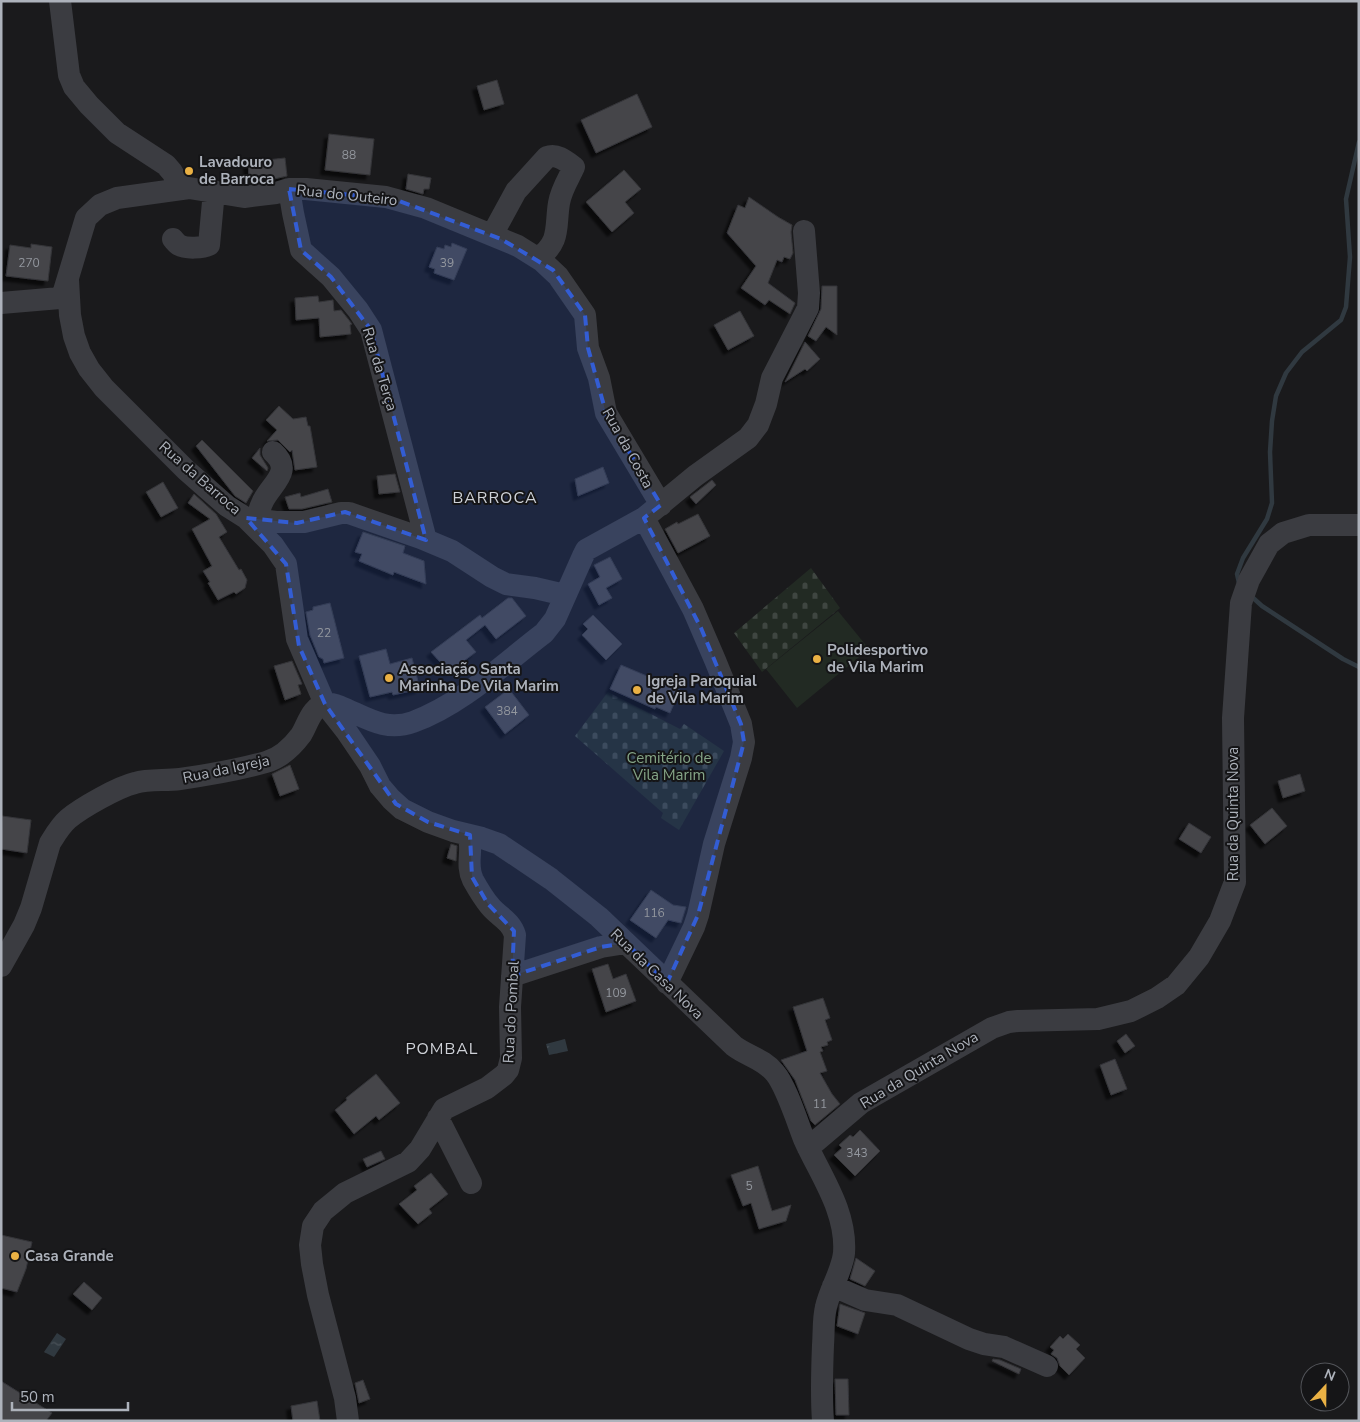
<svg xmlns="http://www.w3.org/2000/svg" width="1360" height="1422" font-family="'Nunito Sans',sans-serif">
<defs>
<pattern id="cemetery-stones" width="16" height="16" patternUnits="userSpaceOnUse" patternTransform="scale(1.25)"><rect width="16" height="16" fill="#222a23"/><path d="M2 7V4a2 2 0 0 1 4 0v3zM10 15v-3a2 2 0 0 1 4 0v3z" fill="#3f4641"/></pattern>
<pattern id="water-ripples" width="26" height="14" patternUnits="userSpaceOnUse" patternTransform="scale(1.25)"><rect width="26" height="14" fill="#303940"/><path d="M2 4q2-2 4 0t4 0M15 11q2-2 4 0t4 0" fill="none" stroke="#4b535a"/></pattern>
<filter id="shadow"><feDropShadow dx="-4.5" dy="4.5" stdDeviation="1" flood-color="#0009"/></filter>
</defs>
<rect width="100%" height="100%" fill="#1a1a1c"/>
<path fill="url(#cemetery-stones)" d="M811 568 840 608 762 672 734 633Z
M608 692 680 729 684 724 724 751 679 830 661 818 663 813 575 736Z"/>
<path fill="#222a23" d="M838 611 869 649 797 708 766 669Z"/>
<path fill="url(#water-ripples)" d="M565 1039 568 1051 549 1055 546 1044Z
M57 1333 66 1339 54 1357 44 1352Z"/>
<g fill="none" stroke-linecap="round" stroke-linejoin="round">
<path stroke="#303940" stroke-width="4.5" d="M1239 583 1237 574 1243 558 1267 519 1272 503 1270 452 1272 421 1276 396 1286 373 1302 352 1341 320 1346 307 1350 257 1346 199 1359 142
M1251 596 1262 606 1343 659 1359 667"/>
</g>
<path fill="#444549" stroke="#343438" filter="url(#shadow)" d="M497 80 504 104 484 110 477 86Z
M637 94 652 127 596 153 581 120Z
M329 134 374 139 370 175 325 170Z
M285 158 287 176 265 181 264 175 249 177 248 162Z
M624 170 641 189 625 202 634 213 612 232 586 202Z
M408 174 431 178 429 189H424L423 194 406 189Z
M749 197 778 217 792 225 791 232 793 253 790 259 784 257 782 262 777 260 768 283 795 303 790 314 769 300 765 305 741 288 756 266 727 233 738 205 745 208Z
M452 243 467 249 454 280 434 273 435 269 429 267 437 247 444 249 445 245 451 247Z
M31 244 52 247 48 281 6 276 10 245 31 248Z
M822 286H837V335L826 327 816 341 808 336 821 309Z
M318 296 319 302 333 300 334 311 341 310 352 324 350 325 351 334 320 337 319 318 296 320 295 298Z
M740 311 754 336 728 350 714 325Z
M805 342 820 359 807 371 805 369 785 382Z
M279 406 293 419 306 417 308 426H310L317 467 295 470 292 450 290 452 278 440 267 441 277 430 266 420Z
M202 440 253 491 246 503 235 496 196 446Z
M260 448V455L268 468 267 471 252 458Z
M603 467 609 483 578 496 575 479Z
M395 474 400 492 379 494 377 476Z
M712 480 716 485 696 504 690 497Z
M163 482 178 508 161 517 146 492Z
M328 489 332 502 302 509H289L285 497 300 493 301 497Z
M194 494 216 514 227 532 219 537 239 570 241 569 247 580 245 588 236 594 234 592 218 600 208 583 210 582 203 571 212 566 192 529 210 519 188 503Z
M698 514 710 536 678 553 665 529 677 522 678 524Z
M363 532 405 546 403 553 424 561 426 584 394 572 393 575 359 561 362 554 355 552Z
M610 557 622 579 606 588 612 598 599 605 588 584 600 577 594 565Z
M508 598H512L526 616 496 639 485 625 466 640 476 652 449 672 431 652 480 615 482 618Z
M330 603 344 658 324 663 323 659 319 657 310 635 306 612 313 610V607Z
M593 615 622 644 606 660 582 635 588 629 583 624Z
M386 649 390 664 412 658 420 689 393 695 392 692 370 697 359 656Z
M292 661 302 684 298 685 301 694 285 700 274 666Z
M621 665 680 690 670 713 656 707 655 709 610 689Z
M509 689 529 715 505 734 485 707Z
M290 765 299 789 280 796 272 774Z
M1300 774 1305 791 1283 798 1278 781Z
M1272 808 1287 826 1265 844 1250 825Z
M2 816 31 820 27 853 1 849Z
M1189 823 1211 837 1201 853 1179 839Z
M451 844 457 846 456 861 447 858Z
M651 890 673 905 686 907 681 923 668 920 656 938 630 920Z
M608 964 613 979 626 974 636 1001 606 1012 592 969Z
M823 998 830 1018 825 1020 832 1040 827 1042 828 1045 821 1047 823 1051 820 1052 827 1071 820 1073 832 1094 840 1104 815 1125 811 1121 795 1080 781 1060 807 1051 793 1007Z
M1126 1034 1135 1046 1125 1053 1117 1041Z
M1115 1059 1127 1089 1111 1095 1100 1065Z
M376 1074 400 1103 379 1120 376 1116 354 1134 335 1110 347 1100 346 1098Z
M860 1130 880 1151 855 1176 834 1155 842 1148 839 1145 850 1135 853 1137Z
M381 1151 385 1159 367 1167 363 1159Z
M758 1166 772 1211 791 1205 786 1221 759 1229 751 1203 743 1206 731 1175Z
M431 1173 448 1194 429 1209 432 1213 418 1224 399 1204 417 1190 414 1186Z
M1 1235 32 1242 26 1269 17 1292 1 1288Z
M856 1258 875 1271 865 1286 850 1279Z
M84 1282 102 1298 92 1310 73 1294Z
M840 1304 865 1313 858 1334 837 1326Z
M1068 1334 1080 1345 1076 1349 1085 1358 1069 1375 1060 1366 1057 1358 1051 1354 1054 1350 1050 1347 1060 1336 1063 1339Z
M993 1359 1000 1360 1021 1369 1019 1374 992 1361Z
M835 1379H848L849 1415H836Z
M363 1380 370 1399 359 1403 355 1383Z
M1 1381 52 1413 46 1421H1Z
M317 1401 320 1421H293L291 1406Z"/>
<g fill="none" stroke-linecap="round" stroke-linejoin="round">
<path stroke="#3b3c41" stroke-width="22" d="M60 1 69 75 74 87 89 105 117 133 166 165 172 172 182 189
M289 189 293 213 301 250 331 277 358 310 371 330 426 540
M492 235 516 191 547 157C557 153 566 161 574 167 569 178 561 190 559 203 555 227 561 242 538 258
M173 239C174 240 177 244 179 245 186 249 203 248 209 245L214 191
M68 280 70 315 74 336 80 353 89 369 104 388 186 470 227 506 246 518 276 522H304L341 513H349L421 538 452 551 492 577 506 584 535 588 565 595
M1 303 60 298 64 291 86 218 100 205 117 198 189 188 244 197 276 193 289 189H306L386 197 426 208 518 246 542 261 558 276 585 315 588 348 599 378 606 413 661 505
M246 518 273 545 286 564 297 639 325 704 347 732 370 766 380 786 391 799 402 809 428 822 453 831 482 838 499 844 551 879 599 917 734 1046C747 1056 764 1059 775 1073 786 1086 797 1121 804 1139 820 1175 847 1211 844 1253 842 1272 830 1288 826 1307 823 1319 824 1332 823 1345 822 1370 821 1395 823 1421
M644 518 693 609 715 660 741 724 744 742 741 758 714 844 698 915 694 927 667 983
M257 520C258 514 260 507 263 501 272 483 294 471 273 452
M1 966 24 925 31 908 50 843C55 835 60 826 68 819 81 808 118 787 135 783 149 779 165 781 180 779 208 775 238 770 266 762 280 758 292 747 301 735 308 724 311 706 327 704 334 703 341 707 348 710 370 720 388 731 413 722 462 704 502 665 544 633L555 619 583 556 586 550 644 518 695 476 748 438 758 425 766 404 772 378 808 308 809 293 804 231
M512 976 601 947 626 943
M438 1118 471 1183
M808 1148 861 1103 992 1028 1009 1022 1018 1021 1098 1019 1131 1011 1157 998 1176 985 1199 957 1220 921 1235 882 1233 718 1241 603 1249 580 1269 544 1283 533 1309 525H1359
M833 1286 865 1300 897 1305 969 1339 984 1344 1004 1347 1047 1366
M348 1421 345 1398 318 1295 312 1264 310 1245 313 1226 323 1211 345 1193 408 1162 420 1149 444 1109 487 1088 504 1075 508 1070 511 1058 510 1007 515 935C511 921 499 917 490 906 484 899 478 889 473 880 465 864 474 850 468 835"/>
</g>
<path fill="#335dd4" fill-opacity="0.2" stroke="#335dd4" stroke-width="4" stroke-dasharray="10 6" stroke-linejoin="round" d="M289 189 394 199 501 239 553 270 585 315 588 348 606 413 661 505 644 518 701 628 741 724 744 742 698 915 667 983 626 943 601 947 512 976 514 931 488 904 472 877 470 835 428 822 396 804 325 704 299 646 286 564 246 518 297 523 345 512 426 540 371 330 331 277 301 250Z"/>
<g fill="#eab144" stroke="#151517" stroke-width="2">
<circle cx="189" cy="171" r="5"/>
<circle cx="817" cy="659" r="5"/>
<circle cx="389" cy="678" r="5"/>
<circle cx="637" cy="690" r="5"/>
<circle cx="15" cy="1256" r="5"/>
</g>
<g text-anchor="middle" stroke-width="4" stroke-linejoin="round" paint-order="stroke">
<g font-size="12" fill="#93979e">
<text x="349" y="159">88</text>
<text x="29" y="267">270</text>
<text x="447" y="267">39</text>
<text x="324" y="637">22</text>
<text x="507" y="715">384</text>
<text x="654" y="917">116</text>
<text x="616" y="997">109</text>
<text x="820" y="1108">11</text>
<text x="857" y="1157">343</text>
<text x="749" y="1190">5</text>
</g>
<g font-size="15" font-weight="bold" fill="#adb2bb" stroke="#151517" text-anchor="start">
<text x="199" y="167">Lavadouro<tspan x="199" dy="17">de Barroca</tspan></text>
<text x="827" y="655">Polidesportivo<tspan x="827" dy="17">de Vila Marim</tspan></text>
<text x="399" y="674">Associação Santa<tspan x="399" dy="17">Marinha De Vila Marim</tspan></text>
<text x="647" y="686">Igreja Paroquial<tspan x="647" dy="17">de Vila Marim</tspan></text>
<text x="25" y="1261">Casa Grande</text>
</g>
<g font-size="15" fill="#adb2bb" stroke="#151517">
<text transform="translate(347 195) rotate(6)" y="5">Rua do Outeiro</text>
<text transform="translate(380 369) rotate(73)" y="5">Rua da Terça</text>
<text transform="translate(628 448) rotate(61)" y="5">Rua da Costa</text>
<text transform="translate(200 478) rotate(41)" y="5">Rua da Barroca</text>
<text transform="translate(226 769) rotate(-12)" y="5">Rua da Igreja</text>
<text transform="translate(1233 814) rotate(-90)" y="5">Rua da Quinta Nova</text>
<text transform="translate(657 974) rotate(44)" y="5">Rua da Casa Nova</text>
<text transform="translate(511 1012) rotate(-87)" y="5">Rua do Pombal</text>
<text transform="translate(919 1070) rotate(-31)" y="5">Rua da Quinta Nova</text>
</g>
<g font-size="15" fill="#85a587" stroke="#151517">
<text x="669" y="763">Cemitério de<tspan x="669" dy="17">Vila Marim</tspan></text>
</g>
<g font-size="16" letter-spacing="1" fill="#ced1d7" stroke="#151517">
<text x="495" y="503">BARROCA</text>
<text x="442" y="1054">POMBAL</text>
</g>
</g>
<rect width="1360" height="1422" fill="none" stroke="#adb2bb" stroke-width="5"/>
<g transform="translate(1325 1387) rotate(22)"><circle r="24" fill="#151517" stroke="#525459"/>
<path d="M0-4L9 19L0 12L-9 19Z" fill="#eab144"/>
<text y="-8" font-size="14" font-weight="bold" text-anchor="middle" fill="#adb2bb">N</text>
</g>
<path d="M12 1402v8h116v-8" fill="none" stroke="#adb2bb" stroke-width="2.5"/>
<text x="20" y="1402" font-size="15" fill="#adb2bb" stroke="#151517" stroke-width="4" paint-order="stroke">50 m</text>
</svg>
